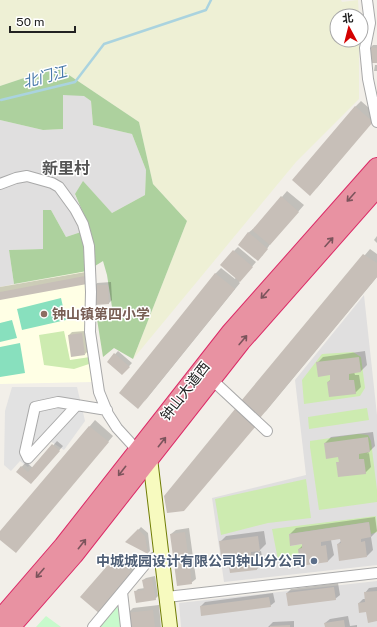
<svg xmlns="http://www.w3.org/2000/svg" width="377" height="627" font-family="'Public Sans','Noto Sans SC',sans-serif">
<rect width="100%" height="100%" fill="#f2efe9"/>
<path fill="#e0dfdf" d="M63 94H82L91 101 93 125 132 134 146 170 145 195 112 213 83 182 75 195 90 229 66 237 51 210 43 249 9 250 14 284 0 287V120L43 130 63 129Z
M364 295 377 415V565L224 582 212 498 306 475 295 380Z
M377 581V627H181L179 603Z"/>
<path fill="#ffffe5" d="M87 271 94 382 0 384V287Z"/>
<path fill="#eef0d5" d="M0 0H341L342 2 358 0 359 16H337V40H359V99L296 162 133 359 187 221 153 184 139 122 57 67 0 86Z"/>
<path fill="#cdebb0" d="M64 331 70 360 90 357 89 364 74 369 44 365 39 335Z
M353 352 361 357 365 388 360 396 304 404 302 380 322 354Z
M367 408 369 420 309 429 308 417Z
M358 434 368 435 371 441 377 490V502L319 510 310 447V441Z
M306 479 311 518 268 523 221 535 215 499Z
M376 516 377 532 371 534 369 522 289 534 291 546 302 544V548L299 557 278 560 272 529Z"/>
<path fill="#add19e" d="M57 67 139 122 153 184 187 221 133 359 114 348 103 357 96 313 112 307 107 275 103 261 87 271 14 284 9 250 43 249V210H51L66 237 90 229 75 194 83 181 112 213 145 195 146 170 132 134 93 125 91 101 84 96 63 95V129L43 130 0 120V86Z"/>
<path fill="#c8facc" d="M117 602 121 627H97Z
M46 616 61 627H36Z"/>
<path fill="#88e0be" d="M61 298 66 320 22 330 17 309Z
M12 320 17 338 0 342V323Z
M20 343 25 373 0 377V347Z"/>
<path fill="#e2e2e2" d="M12 387H77L85 421 64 450 50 441 28 467 20 461 11 471 4 465 5 411Z"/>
<path fill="#0003" d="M373 45H377V62L370 48Z
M375 65H377V71H374Z
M361 101 377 115 316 189 355 107Z
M287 191 304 205 271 243 262 256 248 233 253 229 254 230Z
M377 236V243L374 240Z
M238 247 256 262 239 282 240 283 144 402 215 274 221 268 235 279 236 277 234 251Z
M370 249 377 254V277L266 411 165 496 242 404 243 400Z
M91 271 92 277 0 299V287Z
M111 282 112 300 109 303 96 304 95 286 97 283Z
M85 331 88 351 85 354 69 335 72 332Z
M118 351 132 363 122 374 108 362Z
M365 351 367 365 361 371 354 372 355 375H359L361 387 355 393 328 382 331 379V374L317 363 323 357Z
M95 420 113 436 21 546 0 539V533Z
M373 432 375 446 367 454 369 453 371 467 365 473 337 463 340 461 339 456 325 443 331 437Z
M57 441 63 446 35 479 17 472 26 462 33 468Z
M375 517 377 531 371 537 373 550 367 556 338 544 341 541V538L331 540 334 555 328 561 301 565 299 549 303 545V543L290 534 296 528Z
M141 527 148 533 150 551 148 553 127 542Z
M189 528 196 579 191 583 171 534 176 530Z
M264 531 266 544 258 552 261 551 263 563 257 569 229 560 232 558 231 553 220 542 226 536Z
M120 553 139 568 106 607 82 597Z
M155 576 158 596 155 599 135 592 138 589 145 588 143 580 146 578Z
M338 583 340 595 335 599 287 593 291 589Z
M377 587V620L359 603 363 599H365V593L369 588Z
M273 593 275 602 270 606H201L205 602Z
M159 605 161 627H128L127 614 133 608Z
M348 616 350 626 357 625V627H326L325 623 330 619Z
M294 621V627H268L273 622Z"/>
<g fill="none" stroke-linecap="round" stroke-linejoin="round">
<path stroke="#aad3df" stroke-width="2.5" d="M1 100 75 82 104 44 206 10 211 0"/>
</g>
<path fill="#c7bfb8" d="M369 47 377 48V63H368Z
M355 106 373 122 310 196 292 180Z
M281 196 299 212 270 245 252 230Z
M248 232 268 249 258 261 238 245Z
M233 250 253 267 240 282 220 265Z
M363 254 377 263V277L260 418 241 401Z
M215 273 235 289 138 409 119 393Z
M85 276 87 284 0 300V292Z
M94 285H108L109 304 95 305Z
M82 333 85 355 71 357 68 335Z
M114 353 130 367 122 375 107 362Z
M359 357 361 372 349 374V380H354L356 394 329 397 327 382 330 381V375L318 377 316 362Z
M235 409 256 426 184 511 167 513 164 496Z
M89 426 109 442 16 553 0 540V531Z
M368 437 370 452 359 454V459H364L366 474 338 477 336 462H339L338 457 326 459 324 443Z
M52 444 60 451 31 484 16 472 21 466 28 472Z
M369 522 371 537 361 539V542L365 541 367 557 339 561 337 544 341 543 340 539 321 542V546L326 545 328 562 300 566 298 549 302 548V544L290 546 289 534Z
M138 529 145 536 148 554 125 542Z
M185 532 192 584 177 586 170 534Z
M258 536 260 551 251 552V557L255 556 257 570 230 573 228 560 231 559 230 554 221 556 219 541Z
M114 558 134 574 100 614 80 597Z
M152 578 156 600 136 603 134 591 144 590 142 580Z
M334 587 336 600 288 606 286 593Z
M377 591V621L368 623 366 612 359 613 358 603 365 602 364 592Z
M269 597 271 607 201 616 200 606Z
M153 610 155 627H127L126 613Z
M344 620 345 627H325L324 623Z
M290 625V627H270V626Z"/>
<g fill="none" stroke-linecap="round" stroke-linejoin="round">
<defs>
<path id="street" d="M367 0 370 23 365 48 368 79 377 122
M0 184 16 178 27 176 52 183 59 187 75 209 83 224 89 246 91 292 90 332 99 392 108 414 117 428 138 451
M209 377 267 431
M77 405 28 458 25 452 35 407 58 402 107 410
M122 592 126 627
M167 597 377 573
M93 627 147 562 161 554"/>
<path id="secondary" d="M145 455 150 458 170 627"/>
<path id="highway" d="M0 619 63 546 230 333 377 167
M11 627 74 555 241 342 377 188"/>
</defs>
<use href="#street" stroke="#a9a9a9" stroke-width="12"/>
<use href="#secondary" stroke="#707d05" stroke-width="16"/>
<use href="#highway" stroke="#dc2a67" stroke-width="20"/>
<use href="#street" stroke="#fff" stroke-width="10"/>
<use href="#secondary" stroke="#f7fabf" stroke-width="14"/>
<use href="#highway" stroke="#e892a2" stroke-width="18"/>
</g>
<defs><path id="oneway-shaft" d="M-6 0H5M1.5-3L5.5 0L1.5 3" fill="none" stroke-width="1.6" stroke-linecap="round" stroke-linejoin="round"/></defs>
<g stroke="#7b545c">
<use href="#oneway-shaft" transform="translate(351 197) rotate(132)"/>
<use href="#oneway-shaft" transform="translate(329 242) rotate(-48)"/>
<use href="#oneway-shaft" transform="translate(265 294) rotate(132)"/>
<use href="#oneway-shaft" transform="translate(243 340) rotate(-50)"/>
<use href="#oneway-shaft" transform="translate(162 442) rotate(-52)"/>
<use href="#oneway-shaft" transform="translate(122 471) rotate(128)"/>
<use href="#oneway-shaft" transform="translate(82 544) rotate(-52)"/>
<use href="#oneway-shaft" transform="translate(40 573) rotate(131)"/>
</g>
<circle fill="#8d6e63" stroke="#fff" stroke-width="1.5" cx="44" cy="314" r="4"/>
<circle fill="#5c6f8a" stroke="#fff" stroke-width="1.5" cx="314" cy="561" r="4"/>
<g text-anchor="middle" stroke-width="3" stroke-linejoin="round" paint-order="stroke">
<g font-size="14" font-weight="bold" fill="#785e54" stroke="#fff" text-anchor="start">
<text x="52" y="319">钟山镇第四小学</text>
</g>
<g font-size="14" fill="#222" stroke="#fff">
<text transform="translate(185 391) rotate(-52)" y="5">钟山大道西</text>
</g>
<g font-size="14" font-weight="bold" fill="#4e5e75" stroke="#fff" text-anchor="end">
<text x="306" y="566">中城城园设计有限公司钟山分公司</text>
</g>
<g font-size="15" font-style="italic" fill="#4a7aab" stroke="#fff">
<text transform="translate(45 77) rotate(-15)" y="5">北门江</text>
</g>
<g font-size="16" font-weight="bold" fill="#555" stroke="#fff">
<text x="66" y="174">新里村</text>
</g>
</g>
<g transform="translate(349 28) rotate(353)"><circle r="19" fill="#ffffff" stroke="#a7a7a7"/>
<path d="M0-3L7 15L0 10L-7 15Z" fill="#d40000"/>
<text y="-6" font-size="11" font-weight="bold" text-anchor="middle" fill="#222222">北</text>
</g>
<path d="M10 26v6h65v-6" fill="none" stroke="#222222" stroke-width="2"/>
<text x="16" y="26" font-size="12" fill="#222222" stroke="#ffffff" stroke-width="3" paint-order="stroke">50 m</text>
</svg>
